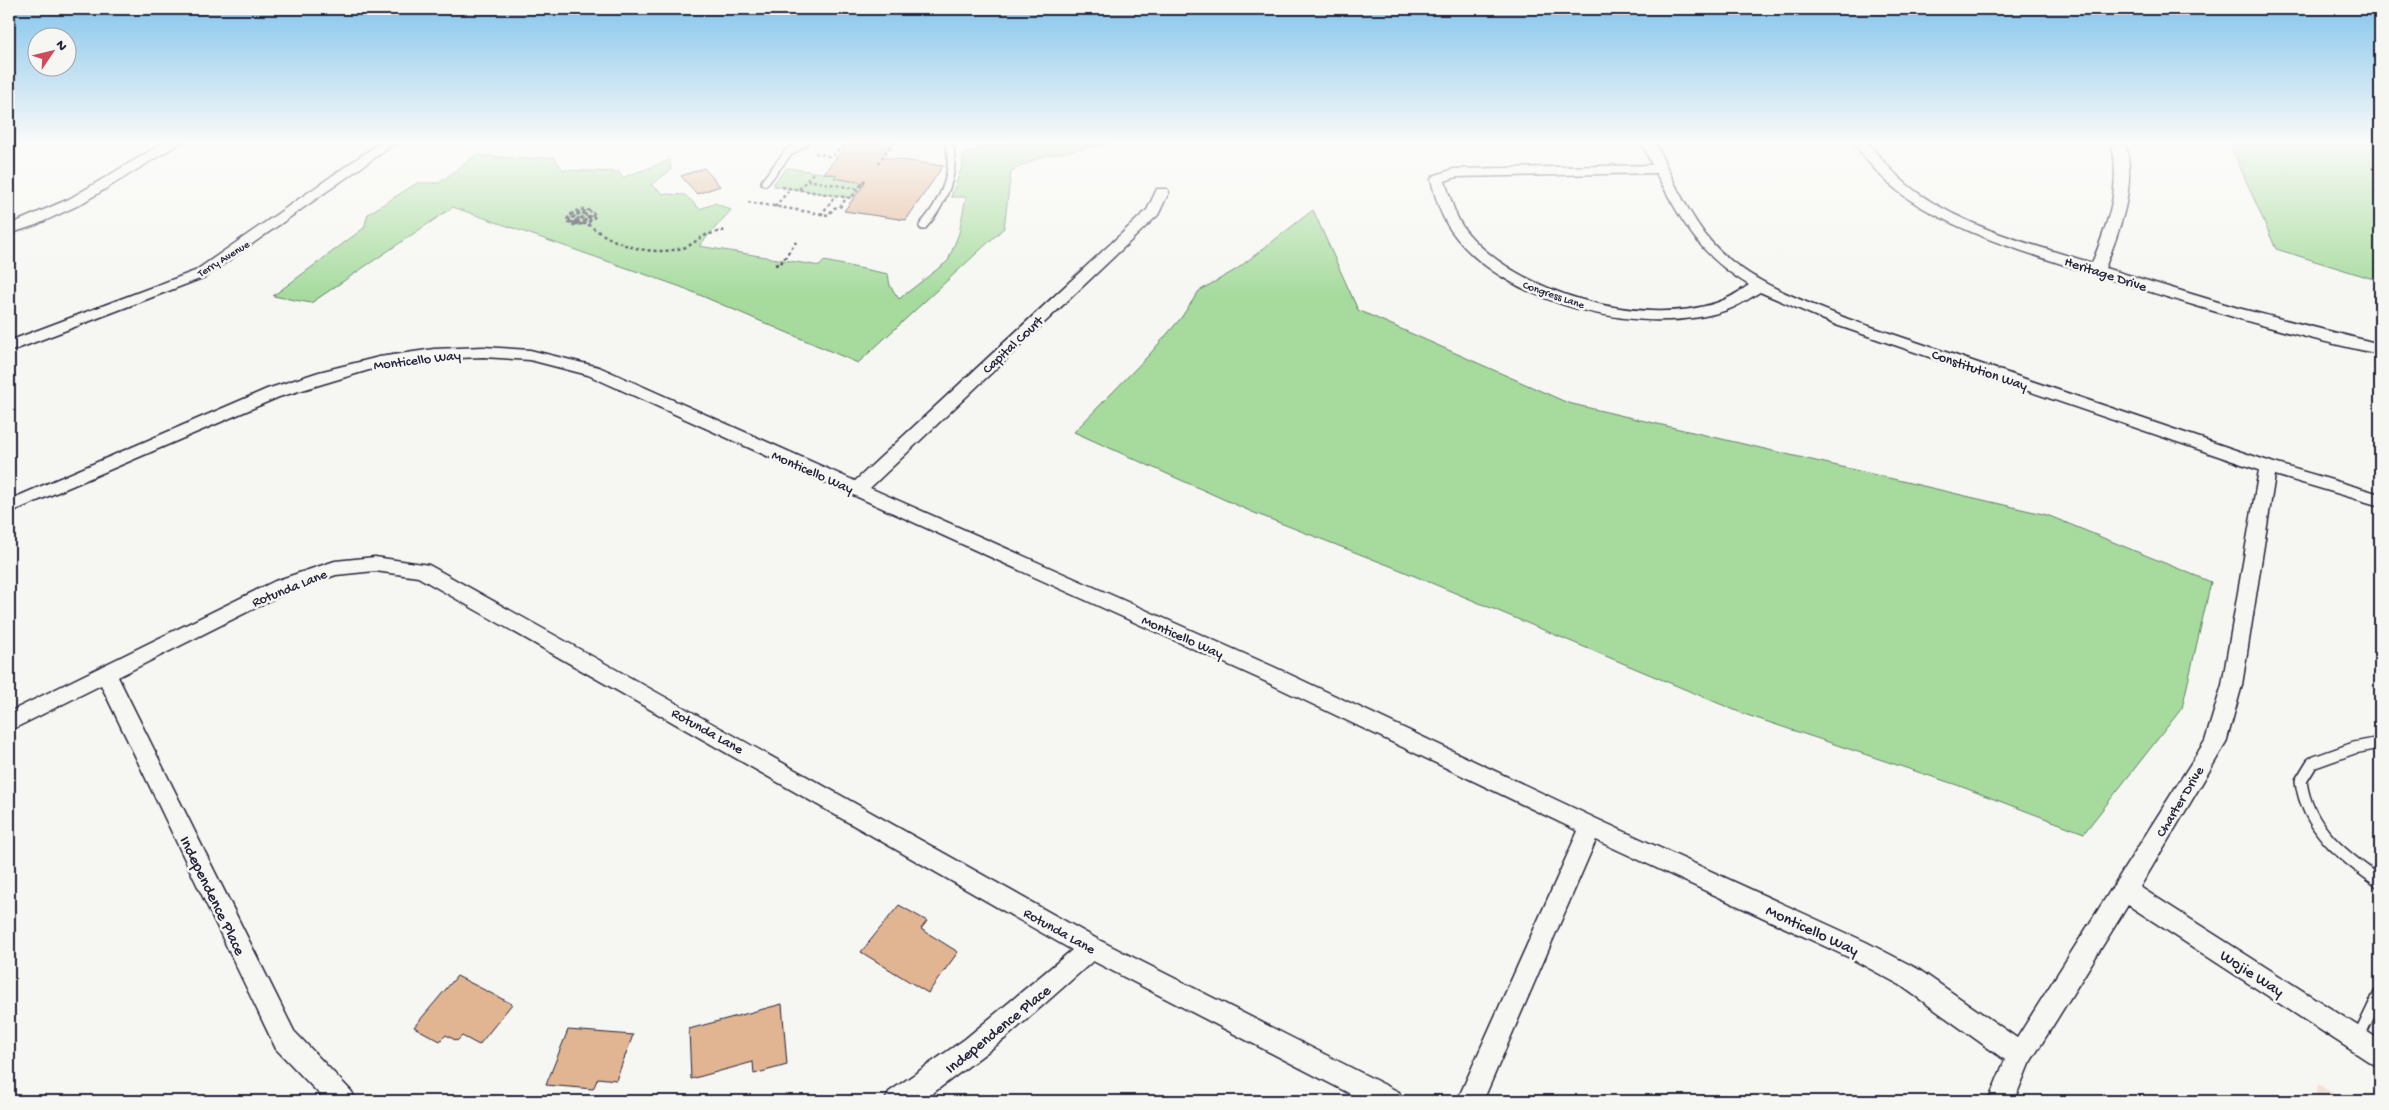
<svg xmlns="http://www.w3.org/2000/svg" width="2389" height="1110" font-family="'Gochi Hand',sans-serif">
<rect width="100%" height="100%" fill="#f6f6f2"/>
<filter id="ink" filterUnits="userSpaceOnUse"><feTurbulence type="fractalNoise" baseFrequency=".02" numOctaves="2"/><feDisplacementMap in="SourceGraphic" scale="10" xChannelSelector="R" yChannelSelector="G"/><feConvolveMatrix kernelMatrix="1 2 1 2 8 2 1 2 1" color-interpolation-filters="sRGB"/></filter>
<g filter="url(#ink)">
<path fill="#f0e2d5" d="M2318 1084 2344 1101H2315Z"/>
<path fill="#a6db9d" stroke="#647e6c" d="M1019 142H1117L1043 156 1011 171 1004 228 858 363 681 287 453 207 311 303 273 296 364 228 368 214 417 183H439L476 155 522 159 554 157 563 170 619 172 622 178 670 160 671 170 651 185 664 194 685 195 700 209 715 203 731 210 699 246 820 266 824 261 888 274 890 286 899 299 948 261 959 233 966 197H951L963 164V156L986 146Z
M2229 142H2380V281L2276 249Z
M787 168 836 175 835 178 851 181 866 179 851 198 774 186V183Z
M1313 210 1358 310 1568 403 2047 515 2211 582 2182 708 2084 833 1957 785 1744 714 1398 569 1252 512 1074 432 1149 355 1181 318 1199 291 1237 269Z"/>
<path fill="#e1b492" stroke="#22223b" d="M849 142H893L881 157 943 166 906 220 844 211 865 183 834 178 837 175 824 173Z
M704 168 720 186 697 194 681 176Z
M899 905 927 921 921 929 958 952 928 993 861 952Z
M457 976 512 1004 479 1045 462 1036 457 1041 446 1035 440 1041 414 1027Z
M782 1004 787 1065 754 1074 753 1062 691 1079 689 1029Z
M568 1030 633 1035 616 1080 598 1078 593 1089 546 1085Z"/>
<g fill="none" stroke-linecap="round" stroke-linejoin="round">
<defs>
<path id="service-far1" d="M765 182 788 153 805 142
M923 226C942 205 958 170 948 142"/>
<path id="service" d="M2380 743 2354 748 2312 763 2301 781C2307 829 2343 856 2380 882
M2358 1039 2380 993"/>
<path id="minor" d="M165 142H182L79 205 36 225 9 234V225L69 199Z
M381 142H397L205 277 9 352V341L195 271Z
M1641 142H1655C1669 172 1684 206 1704 233 1737 278 1798 299 1848 319L2274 463 2380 494V506L2275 475 2242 685 2226 743 2140 887 2380 1040V1066L2371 1063 2128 905 2029 1064 2014 1101H1988L2005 1060 1900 985 1850 958 1596 840 1483 1101H1457L1578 831 1260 679 588 375 530 360 483 357 434 359 379 367 279 397 9 513V500L267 389 319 372 379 357 434 349 483 347 530 350 599 367 855 481 1147 210 1157 189H1167L1169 192 1158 215 870 488 1274 667 1599 820 1866 942 1918 969 2017 1038 2205 741 2222 685 2259 470 1836 325 1760 292C1750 298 1739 306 1727 310 1645 339 1503 304 1452 232 1441 217 1435 197 1431 179L1433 176 1454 169 1652 165ZM1656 173C1682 222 1700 256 1749 285 1739 292 1728 299 1716 303 1639 328 1516 293 1465 230 1455 217 1450 197 1445 181L1456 177Z
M1853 142H1867C1883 161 1899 180 1918 193 1969 229 2034 245 2092 263 2108 224 2122 184 2111 142H2125C2137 185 2121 227 2105 268L2238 308 2380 344V354C2286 335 2192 305 2100 276 2038 256 1974 239 1918 205 1892 190 1870 166 1853 142Z
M375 557 429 565 1099 940 1399 1092 1403 1101H1364L1093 961 1007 1037 933 1093 920 1101H885L889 1092 965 1039 1072 950 418 577 375 571 336 575 289 591 118 677 294 1031 352 1092 356 1101H326L276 1049 101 685 9 731V712L275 581 335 561Z"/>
</defs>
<use href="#service-far1" stroke="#22223b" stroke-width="10"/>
<use href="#service" stroke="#22223b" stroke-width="14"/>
<use href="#minor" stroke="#22223b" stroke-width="3"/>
<path stroke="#22223b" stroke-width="2.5" stroke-dasharray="3 3" stroke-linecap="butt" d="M815 153 832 157
M833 156 844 142
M878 163 894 142
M807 180 859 189
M782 187 851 198 866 179
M799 189 814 172
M748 202 828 215 834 208 840 207 847 197
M775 207 790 189
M821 215 835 196
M581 217 583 220H581
M575 220H581
M577 222 585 224 572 225 566 221C572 209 587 205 596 216L588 223 584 219 586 215 584 218 579 216 578 218 581 220
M577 222H571L583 224H573L567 219 574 212 569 218 570 221 575 215 586 213
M577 222 573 219 575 215 583 213 588 215V220L591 214 589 221 594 217 590 211 575 212 586 213
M577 222 584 221C613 245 649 258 686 247 693 244 699 238 706 235 712 233 719 232 725 230
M775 265 781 263 796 242"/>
<use href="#service-far1" stroke="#f6f6f2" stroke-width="7"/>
<use href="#service" stroke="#f6f6f2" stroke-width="11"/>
<use href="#minor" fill="#f6f6f2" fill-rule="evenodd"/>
</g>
</g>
<linearGradient id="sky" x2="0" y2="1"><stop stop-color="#85c5ec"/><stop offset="0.48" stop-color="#fbfbf9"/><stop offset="1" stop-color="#fbfbf9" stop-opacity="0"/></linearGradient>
<rect width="2389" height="297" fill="url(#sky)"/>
<g text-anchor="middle" stroke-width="5" stroke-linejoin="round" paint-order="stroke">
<g font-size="11" fill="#22223b" stroke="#f6f6f2">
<text transform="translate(223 258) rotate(-32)" y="4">Terry Avenue</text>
<text transform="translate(1554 294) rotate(19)" y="4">Congress Lane</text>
</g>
<g font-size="14" fill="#22223b" stroke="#f6f6f2">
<text transform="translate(2106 273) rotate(18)" y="5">Heritage Drive</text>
<text transform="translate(1012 344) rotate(-43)" y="5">Capital Court</text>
<text transform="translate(417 359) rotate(-7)" y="5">Monticello Way</text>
<text transform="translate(1980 369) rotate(19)" y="5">Constitution Way</text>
<text transform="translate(813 471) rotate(24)" y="5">Monticello Way</text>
<text transform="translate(289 587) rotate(-22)" y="5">Rotunda Lane</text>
<text transform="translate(1183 636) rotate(24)" y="5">Monticello Way</text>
<text transform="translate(708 730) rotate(29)" y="5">Rotunda Lane</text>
<text transform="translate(2179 801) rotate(-59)" y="5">Charter Drive</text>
<text transform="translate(1060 930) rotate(29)" y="5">Rotunda Lane</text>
</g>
<g font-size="16" fill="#22223b" stroke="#f6f6f2">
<text transform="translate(214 895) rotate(64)" y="6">Independence Place</text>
<text transform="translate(1813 929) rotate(25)" y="6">Monticello Way</text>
<text transform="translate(2253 972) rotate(33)" y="6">Wojie Way</text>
<text transform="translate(997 1028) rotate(-39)" y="6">Independence Place</text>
</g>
</g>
<rect width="2389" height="1110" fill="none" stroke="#f6f6f2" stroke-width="30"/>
<rect x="15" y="15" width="2359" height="1080" fill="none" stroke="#22223b" stroke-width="2" filter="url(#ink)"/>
<g transform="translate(52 52) rotate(55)"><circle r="24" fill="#f6f6f2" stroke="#a1a1a9"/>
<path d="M0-4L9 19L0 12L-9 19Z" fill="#d1495b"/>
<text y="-8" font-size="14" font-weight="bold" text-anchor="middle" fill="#22223b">N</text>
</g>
</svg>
